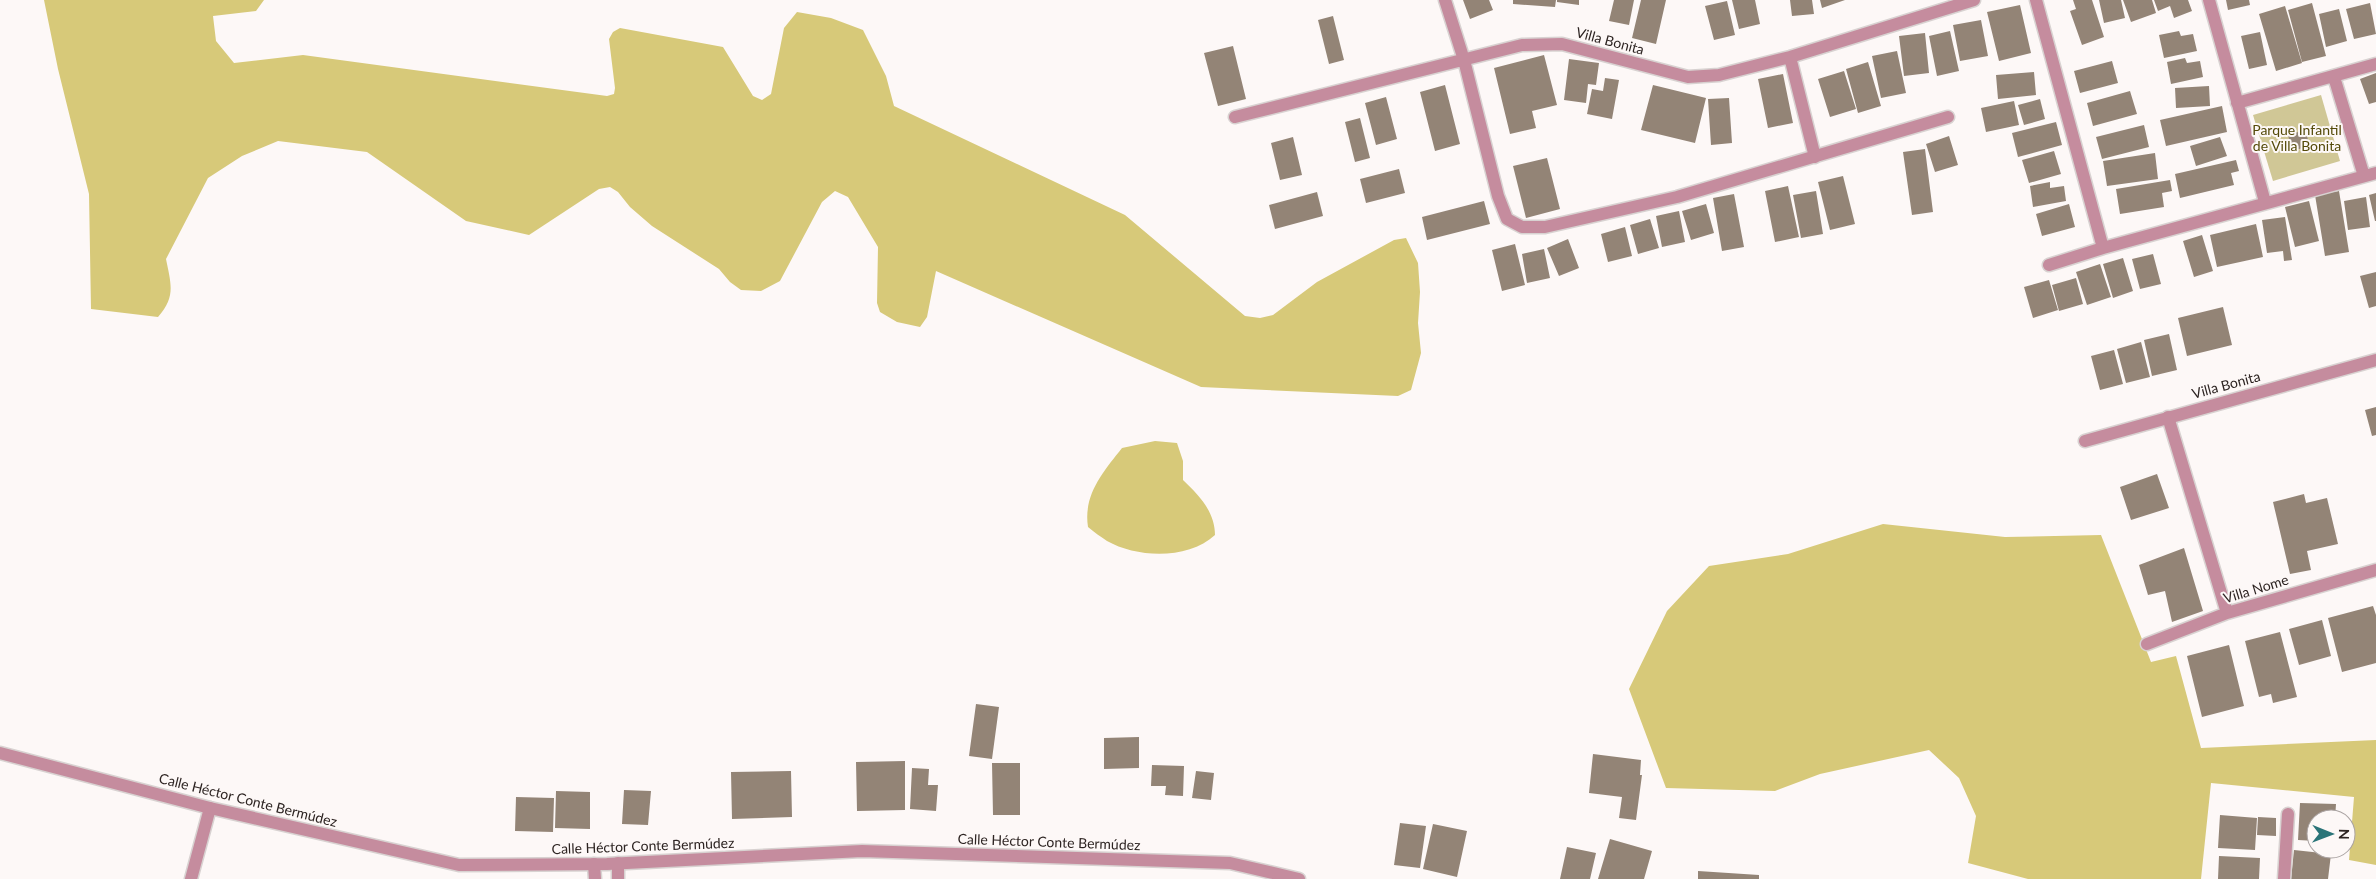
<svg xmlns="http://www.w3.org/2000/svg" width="2376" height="879" font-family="Lato,sans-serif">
<rect width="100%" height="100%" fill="#fdf8f7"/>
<path fill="#d0c796" d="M2321 95 2340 161 2273 181 2253 115Z"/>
<path fill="#d7c979" d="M44 0H264L256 11 213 16 216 41 234 63 303 55 607 96 614 94 615 88 609 39 613 32 620 28 723 47 753 96 762 100 771 94 784 28 797 12 831 18 863 30 886 76 894 106 1125 215 1245 316 1260 318 1273 315 1317 282 1394 240 1406 238 1418 263 1420 292 1418 323 1421 353 1411 390 1398 396 1201 387 936 271 927 317 920 327 897 322 880 312 877 303 878 247 848 197 835 191 822 202 780 281 761 291 741 290 730 282 719 269 652 226 630 207 618 192 610 187 599 189 529 235 466 221 367 152 278 141 242 156 208 178 166 259C171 284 176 297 158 317L91 309 89 194 58 69Z
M1155 441 1177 443 1183 461V480C1199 495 1215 512 1215 535 1188 560 1137 558 1107 541 1101 537 1094 532 1088 527 1083 495 1103 472 1122 448Z
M1883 524 2005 537 2101 535 2151 662 2176 656 2201 748 2376 740V865L2349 860 2354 797 2211 783 2201 879H2028L1968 863 1976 816 1959 778 1929 750 1820 774 1775 791 1666 788 1629 689 1667 611 1709 566 1788 554Z"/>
<path fill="#938476" d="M1463 0H1489L1493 10 1470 19Z
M1513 0H1556L1555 7 1513 4Z
M1557 0H1579V5L1557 2Z
M1614 0H1634L1629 25 1609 21Z
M1641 0H1666L1656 44 1632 38Z
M1732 0H1755L1760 24 1739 29Z
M1790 0H1812L1814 14 1792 16Z
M1820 0H1845L1822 8Z
M2073 0H2092L2104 37 2082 45 2070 11 2076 9Z
M2099 0H2121L2125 18 2104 23Z
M2123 0H2152L2156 13 2131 22Z
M2154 0H2188L2192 11 2174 18 2170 6 2158 11Z
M2226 0H2249L2250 5 2228 10Z
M1727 1 1735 35 1714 40 1705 6Z
M2312 3 2326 56 2302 62 2288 10Z
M2370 3 2376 34 2354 39 2346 9Z
M2020 5 2031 53 1999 61 1987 12Z
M2285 6 2302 63 2276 71 2259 14Z
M2339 9 2347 41 2326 47 2319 14Z
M1333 16 1344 60 1329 64 1318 20Z
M1981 20 1988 56 1960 61 1953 25Z
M1950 31 1959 71 1937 76 1929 36Z
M2179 31 2181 36 2193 34 2197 51 2164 58 2159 35Z
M2260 32 2267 65 2249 69 2241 36Z
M1925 33 1929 73 1904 76 1899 36Z
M1233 46 1246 99 1218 106 1204 53Z
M1897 51 1906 93 1881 98 1872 56Z
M1544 55 1557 105 1532 111 1536 128 1510 134 1494 68Z
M2185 58 2187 63 2200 61 2203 77 2171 84 2167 62Z
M1569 59 1599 63 1596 85 1588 84 1586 103 1564 100Z
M2112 61 2118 83 2080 93 2074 71Z
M1868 62 1881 106 1858 113 1846 69Z
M1844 71 1856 109 1830 117 1818 79Z
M2034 72 2036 95 1998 99 1996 75Z
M2376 73V102L2369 104 2360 79Z
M1783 74 1793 123 1768 128 1758 79Z
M1605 78 1619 80 1612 119 1587 114 1592 89 1603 91Z
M1445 85 1460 144 1435 151 1420 92Z
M1653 85 1706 98 1695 143 1641 130Z
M2209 86 2210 106 2176 108 2175 88Z
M2130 91 2137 114 2093 126 2087 103Z
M1386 97 1397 139 1376 145 1365 103Z
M1729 98 1732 143 1711 145 1708 99Z
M2040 99 2045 119 2024 125 2018 105Z
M2014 101 2019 125 1986 132 1981 108Z
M2222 106 2227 132 2166 146 2160 120Z
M1360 118 1370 158 1355 162 1345 122Z
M2056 122 2062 145 2018 157 2012 133Z
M2144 125 2149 147 2102 159 2096 137Z
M2305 130 2310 146 2292 151 2288 135Z
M1949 136 1958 165 1935 172 1926 144Z
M1293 137 1302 175 1280 180 1271 143Z
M2220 137 2227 156 2196 166 2190 146Z
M1925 149 1933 212 1912 215 1903 152Z
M2054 151 2061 174 2029 183 2022 160Z
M2155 153 2158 179 2107 186 2103 161Z
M1547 158 1560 209 1526 218 1513 166Z
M2236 160 2239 171 2231 173 2234 185 2180 198 2175 174Z
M1399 169 1405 193 1366 203 1360 179Z
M1843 176 1855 224 1830 230 1818 182Z
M2170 180 2172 191 2162 193 2164 207 2120 214 2116 189Z
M2050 182V188L2064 186 2066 201 2033 207 2030 186Z
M1788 186 1799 237 1775 242 1765 191Z
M1816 191 1823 234 1801 238 1793 195Z
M2339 191 2349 252 2325 256 2315 195Z
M1317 192 1323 216 1275 229 1269 205Z
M2376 193V221H2375L2369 195Z
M1734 194 1744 247 1722 251 1713 198Z
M2366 197 2370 227 2348 230 2344 201Z
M1484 201 1490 224 1427 240 1422 217Z
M2309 201 2319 241 2295 247 2285 207Z
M1706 204 1714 233 1691 240 1682 211Z
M2069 204 2075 227 2042 236 2036 214Z
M1679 211 1685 242 1662 247 1656 216Z
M2285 217 2292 260 2284 261 2283 251 2267 253 2262 220Z
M1650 219 1659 248 1638 254 1630 225Z
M2256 224 2263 257 2217 267 2210 235Z
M1625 227 1632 256 1608 262 1601 234Z
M2202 235 2213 271 2194 277 2183 241Z
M1568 239 1579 268 1559 276 1547 248Z
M1515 244 1525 285 1502 291 1492 250Z
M1544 249 1550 278 1527 283 1522 254Z
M2153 254 2161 284 2140 289 2132 259Z
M2123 258 2133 291 2113 298 2103 264Z
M2100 264 2111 297 2087 305 2076 272Z
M2376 272V306L2369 308 2360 276Z
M2076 278 2083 304 2059 311 2052 285Z
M2049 280 2058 310 2033 318 2024 287Z
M2223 307 2232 345 2187 356 2178 318Z
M2169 334 2177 370 2152 376 2144 340Z
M2141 342 2150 377 2126 383 2117 349Z
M2114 350 2123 384 2100 390 2091 356Z
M2376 407V435L2372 436 2365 410Z
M2157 474 2169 508 2131 520 2120 487Z
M2304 494 2306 503 2327 498 2338 544 2307 551 2311 570 2290 574 2273 502Z
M2184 548 2203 611 2172 622 2165 591 2148 595 2139 565Z
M2373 606 2376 615V663L2342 672 2328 618Z
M2322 620 2331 656 2299 665 2289 629Z
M2280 632 2297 697 2273 703 2271 694 2259 697 2245 641Z
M2229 645 2244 706 2202 717 2187 656Z
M976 704 999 707 992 759 969 756Z
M1139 737V768L1104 769V738Z
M1593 754 1641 760 1640 775H1642L1636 820 1619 818 1622 797 1589 793Z
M905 761V810L857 811 856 762Z
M992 763H1020V815H993Z
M1152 765 1184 766 1183 796 1165 795 1166 786H1151Z
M912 768 929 769 928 785H938L936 811 910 809Z
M791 771 792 817 732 819 731 772Z
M1196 771 1214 773 1211 800 1192 798Z
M624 790 651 791 648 825 622 824Z
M556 791 590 792V829L555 828Z
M516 797 554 798 553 832 515 831Z
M2300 803 2336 804 2335 819H2316V841L2298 840Z
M2220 815 2257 818 2255 850 2218 848Z
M2258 817 2276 818V836L2257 835Z
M1400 823 1426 826 1420 868 1394 865Z
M1433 824 1467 831 1457 877 1423 869Z
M1610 839 1652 851 1644 879H1598Z
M1567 847 1596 853 1590 879H1560Z
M2294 850 2331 854 2328 879H2291Z
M2219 856 2260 858 2259 879H2218Z
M1698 871 1759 875V879H1698Z"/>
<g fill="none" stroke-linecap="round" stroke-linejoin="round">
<defs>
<path id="minor" d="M1445 0 1464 60 1498 196 1507 219 1522 227H1545L1677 197 1948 117
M2036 0 2103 248
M2209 0 2265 202
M1790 57 1815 157
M2334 77 2364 176
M2237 103 2376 64
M1235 117 1522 45 1562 44 1688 77 1719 75 1790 57 1974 0
M2049 265 2103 248 2376 173
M2168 417 2227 613
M2085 441 2376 360
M2147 644 2227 613 2376 570
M618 863V879
M594 864 595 879
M191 879 210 808
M2284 879 2288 814"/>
<path id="tertiary" d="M0 753 210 808 459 865 607 864 862 851 1230 863 1299 879"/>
</defs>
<use href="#minor" stroke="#d8d2d1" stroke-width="15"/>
<use href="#tertiary" stroke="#d8d2d1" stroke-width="15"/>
<use href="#minor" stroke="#c58c9e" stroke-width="12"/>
<use href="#tertiary" stroke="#c58c9e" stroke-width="12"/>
</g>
<g text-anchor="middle" stroke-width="4" stroke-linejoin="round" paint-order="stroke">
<g font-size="14" fill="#2d2422" stroke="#fdf8f7">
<text transform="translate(1610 41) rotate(15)" y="5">Villa Bonita</text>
<text transform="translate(2226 385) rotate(-15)" y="5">Villa Bonita</text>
<text transform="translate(2256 589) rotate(-17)" y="5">Villa Nome</text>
<text transform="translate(248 800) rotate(14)" y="5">Calle Héctor Conte Bermúdez</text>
<text transform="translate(1049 842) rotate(2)" y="5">Calle Héctor Conte Bermúdez</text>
<text transform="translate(643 846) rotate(-2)" y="5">Calle Héctor Conte Bermúdez</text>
</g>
<g font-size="14" fill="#544a09" stroke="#fdf8f7">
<text x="2297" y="135">Parque Infantil<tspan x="2297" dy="16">de Villa Bonita</tspan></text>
</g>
</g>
<g transform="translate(2331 834) rotate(91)"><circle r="24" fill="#fdf8f7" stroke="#aaa3a2"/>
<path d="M0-4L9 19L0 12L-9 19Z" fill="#2a7478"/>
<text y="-8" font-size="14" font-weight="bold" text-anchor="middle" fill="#2d2422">N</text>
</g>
</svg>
